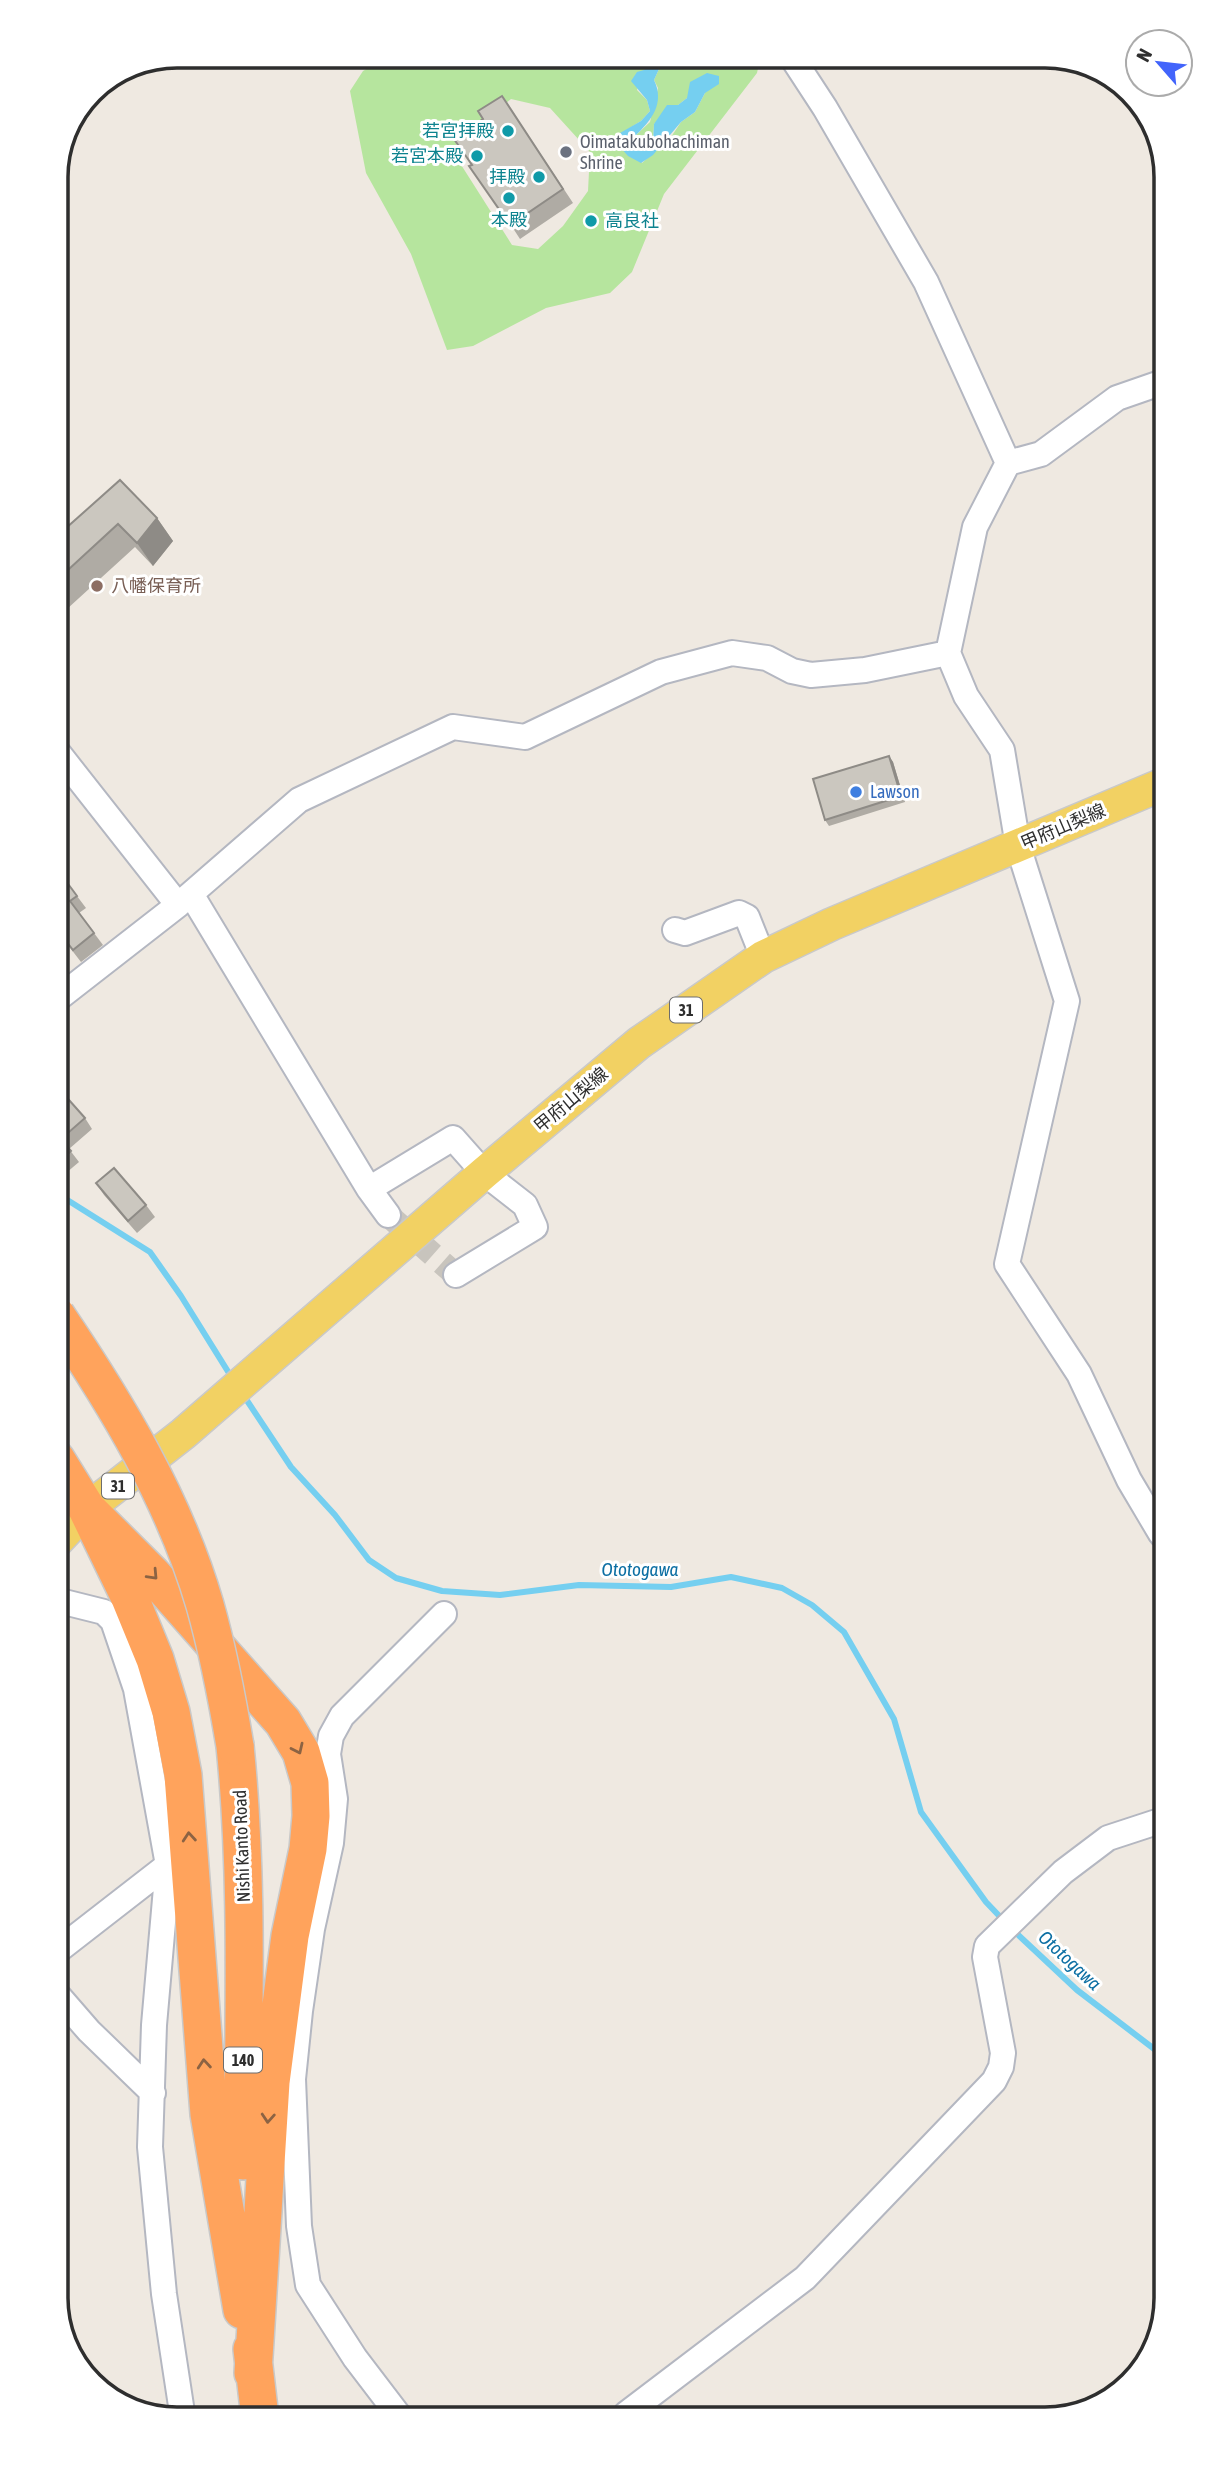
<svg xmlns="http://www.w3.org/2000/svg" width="1222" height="2475" font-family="'Asap Condensed','Noto Sans JP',sans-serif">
<rect width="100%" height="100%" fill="#efe9e1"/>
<path fill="#b6e59e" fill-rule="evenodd" d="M760 59 757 73 664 194 632 272 610 293 546 308 473 346 447 350 411 254 366 173 350 91 363 71 377 63 599 61 623 69 634 60H654L644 71 637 90 647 100 650 111 641 121 620 134 642 163 671 137 681 122 695 112 705 93 687 98 654 124 653 142 643 151 633 146 635 136 650 122 658 88 654 80 659 69 671 60ZM511 99 550 108 590 152 588 191 563 226 538 249 512 245 451 149Z"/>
<path fill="#75cff0" d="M654 60H671L659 69 654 80C665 103 652 120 635 136L634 146 642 151 653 142 654 124 667 105H678L687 98 690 82 707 73 719 76V84L705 93 695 112 681 122 653 155 641 163 628 156 620 147V133L641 121 650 111 647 100 631 81 637 72 644 70Z"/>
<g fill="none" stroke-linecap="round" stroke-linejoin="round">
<path stroke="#75cff0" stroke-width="6" d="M56 1195 61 1196 150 1252 181 1296 232 1378
M242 1393 291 1467 335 1515 369 1560 396 1578 442 1591 500 1595 579 1585 671 1587 731 1577 782 1588 812 1605 844 1632 894 1719 921 1812 986 1902 1005 1922
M1013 1930 1077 1990 1166 2058"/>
<path stroke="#c8c4bd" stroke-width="24" stroke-dasharray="24 12" stroke-linecap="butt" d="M388 1215 456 1275"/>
<defs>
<path id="minor" d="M793 59 825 108 926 282 1008 463
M56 750 178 905
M191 894 369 1189 388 1215
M675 930 685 933 739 913 747 917 763 957
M56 1000 178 905 299 800 453 727 525 737 661 672 732 653 767 658 792 671 811 675 865 670 948 653
M369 1189 453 1138 484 1173 525 1205 535 1227 456 1275
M1166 1536 1161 1534 1129 1480 1079 1374 1007 1264 1067 1001 1018 846 1002 750 966 696 948 653 975 527 1008 463 1041 454 1117 398 1166 381
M168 1865 154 2025 150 2147 164 2294 183 2419
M56 1952 168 1865 136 1689 113 1621 104 1612 56 1600
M56 1993 89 2031 153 2093
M626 2414 805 2278 994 2081 1001 2067 1003 2053 985 1957 987 1946 1063 1872 1108 1838 1166 1819
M400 2417 355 2358 308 2285 299 2226 293 2079 300 2011 312 1929 331 1843 335 1799 328 1754 331 1736 342 1716 444 1614"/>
<path id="major" d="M56 1542 87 1509 183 1434 484 1173 639 1043 763 957 832 924 1166 783"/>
<path id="highway" d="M56 1459 87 1509 130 1598 155 1659 171 1712 183 1775 209 2114 242 2310
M87 1509 152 1574 283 1722 301 1752 310 1783 311 1816 308 1849 290 1936 271 2082 253 2373
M235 1746C249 1884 243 2023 243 2161
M252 2349 260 2418"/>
</defs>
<use href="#minor" stroke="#b4b7c1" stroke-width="28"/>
<use href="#major" stroke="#c9c9c9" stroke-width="35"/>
<use href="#highway" stroke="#c9c9c9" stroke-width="40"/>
<use href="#minor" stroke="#fff" stroke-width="24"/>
<use href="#major" stroke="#f2d163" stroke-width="32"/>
<use href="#highway" stroke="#ffa35c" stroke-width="37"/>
<defs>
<path id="highway-bridge" d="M56 1315C117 1405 174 1499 205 1605 218 1651 227 1698 235 1746"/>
</defs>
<use href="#highway-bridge" stroke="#c9c9c9" stroke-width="40" stroke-linecap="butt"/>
<use href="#highway-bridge" stroke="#ffa35c" stroke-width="37"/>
</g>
<path fill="#afaba4" d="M511 109 573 203 520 239 472 165Z
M120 480 157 518 173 541 153 566 135 547 56 619V537Z
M889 756 893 762 905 802 829 826 825 820Z
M56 876 77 896 86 908 79 913 103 945 81 962 64 940 56 946Z
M56 1096 85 1118 92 1129 69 1149 79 1162 66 1173 56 1161Z
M96 1183 146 1205 155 1217 137 1233 104 1195Z"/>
<path fill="#8e8b86" d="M157 518 173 541 153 566 137 543Z
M889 756 893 762 905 802 901 796Z"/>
<path fill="#cbc7bf" stroke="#8e8b86" stroke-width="2" d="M502 96 563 189 510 225 469 166 472 165 454 139 483 119 478 111Z
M120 480 157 518 137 543 118 524 56 581V537Z
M889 756 901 796 825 820 813 779Z
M60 873 77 896 70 901 94 933 73 950 56 928V876Z
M61 1091 85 1118 61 1139 71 1151 59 1162 56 1159V1096Z
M114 1168 146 1205 128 1221 96 1183Z"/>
<defs><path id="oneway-chevron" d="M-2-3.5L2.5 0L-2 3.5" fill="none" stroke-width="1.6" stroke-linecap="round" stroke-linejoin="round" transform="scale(1.75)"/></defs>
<g stroke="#8c6343">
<use href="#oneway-chevron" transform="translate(153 1575) rotate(47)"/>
<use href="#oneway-chevron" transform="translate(298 1749) rotate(65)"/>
<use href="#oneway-chevron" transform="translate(189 1837) rotate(-95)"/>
<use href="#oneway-chevron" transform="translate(204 2064) rotate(-95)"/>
<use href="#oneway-chevron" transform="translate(268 2118) rotate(94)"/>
</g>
<g fill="#0f9aa8" stroke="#fff" stroke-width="2.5">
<circle cx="508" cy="131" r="7"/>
<circle cx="477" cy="156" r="7"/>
<circle cx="539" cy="177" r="7"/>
<circle cx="509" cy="198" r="7"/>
<circle cx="591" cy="221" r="7"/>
</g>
<circle fill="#6b7280" stroke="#fff" stroke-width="2.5" cx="566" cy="152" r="7"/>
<circle fill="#8d6e63" stroke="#fff" stroke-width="2.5" cx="97" cy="586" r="7"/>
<circle fill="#3f7fe0" stroke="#fff" stroke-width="2.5" cx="856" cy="792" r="7"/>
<g text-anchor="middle" stroke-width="6" stroke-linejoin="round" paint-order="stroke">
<g fill="#fff" stroke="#6d6d6d" stroke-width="2">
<rect x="670" y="997.5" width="32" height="25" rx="5"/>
<rect x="102" y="1473.5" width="32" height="25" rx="5"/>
<rect x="224" y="2047.5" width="38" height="25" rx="5"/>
</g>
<g font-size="16" font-weight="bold" fill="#2e2e2e">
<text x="686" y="1016">31</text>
<text x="118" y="1492">31</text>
<text x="243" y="2066">140</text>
</g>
<g font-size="18" fill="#0d838f" stroke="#fff" text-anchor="end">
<text x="494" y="137">若宮拝殿</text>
<text x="463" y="162">若宮本殿</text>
<text x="525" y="183">拝殿</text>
<text x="509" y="226" text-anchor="middle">本殿</text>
<text x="605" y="227" text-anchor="start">高良社</text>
</g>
<g font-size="18" fill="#5b616d" stroke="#fff" text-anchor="start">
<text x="580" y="148">Oimatakubohachiman<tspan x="580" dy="21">Shrine</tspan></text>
</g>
<g font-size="18" fill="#785e54" stroke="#fff" text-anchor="start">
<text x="111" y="592">八幡保育所</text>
</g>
<g font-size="18" fill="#366cbe" stroke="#fff" text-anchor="start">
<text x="870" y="798">Lawson</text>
</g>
<g font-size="18" fill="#2e2e2e" stroke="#fff">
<text transform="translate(1063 827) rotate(-23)" y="6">甲府山梨線</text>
<text transform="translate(571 1100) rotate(-40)" y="6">甲府山梨線</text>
<text transform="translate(242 1846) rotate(-92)" y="6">Nishi Kanto Road</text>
</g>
<g font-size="19" font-style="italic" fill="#0d6fa3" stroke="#fff">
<text x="640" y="1576">Ototogawa</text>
<text transform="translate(1070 1960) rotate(43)" y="7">Ototogawa</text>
</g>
</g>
<path d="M0 0H1222V2475H0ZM177 68H1045A109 109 0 0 1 1154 177V2298A109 109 0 0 1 1045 2407H177A109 109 0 0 1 68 2298V177A109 109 0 0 1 177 68Z" fill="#fff" fill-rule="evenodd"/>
<path fill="none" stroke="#2e2e2e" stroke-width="3.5" d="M177 68H1045A109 109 0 0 1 1154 177V2298A109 109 0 0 1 1045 2407H177A109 109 0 0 1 68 2298V177A109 109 0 0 1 177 68Z"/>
<g transform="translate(1159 63) rotate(298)"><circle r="33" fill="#ffffff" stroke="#ababab" stroke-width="2"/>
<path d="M0-5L12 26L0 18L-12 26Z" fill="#4264fb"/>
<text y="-10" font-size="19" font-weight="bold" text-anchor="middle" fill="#2e2e2e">N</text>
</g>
</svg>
